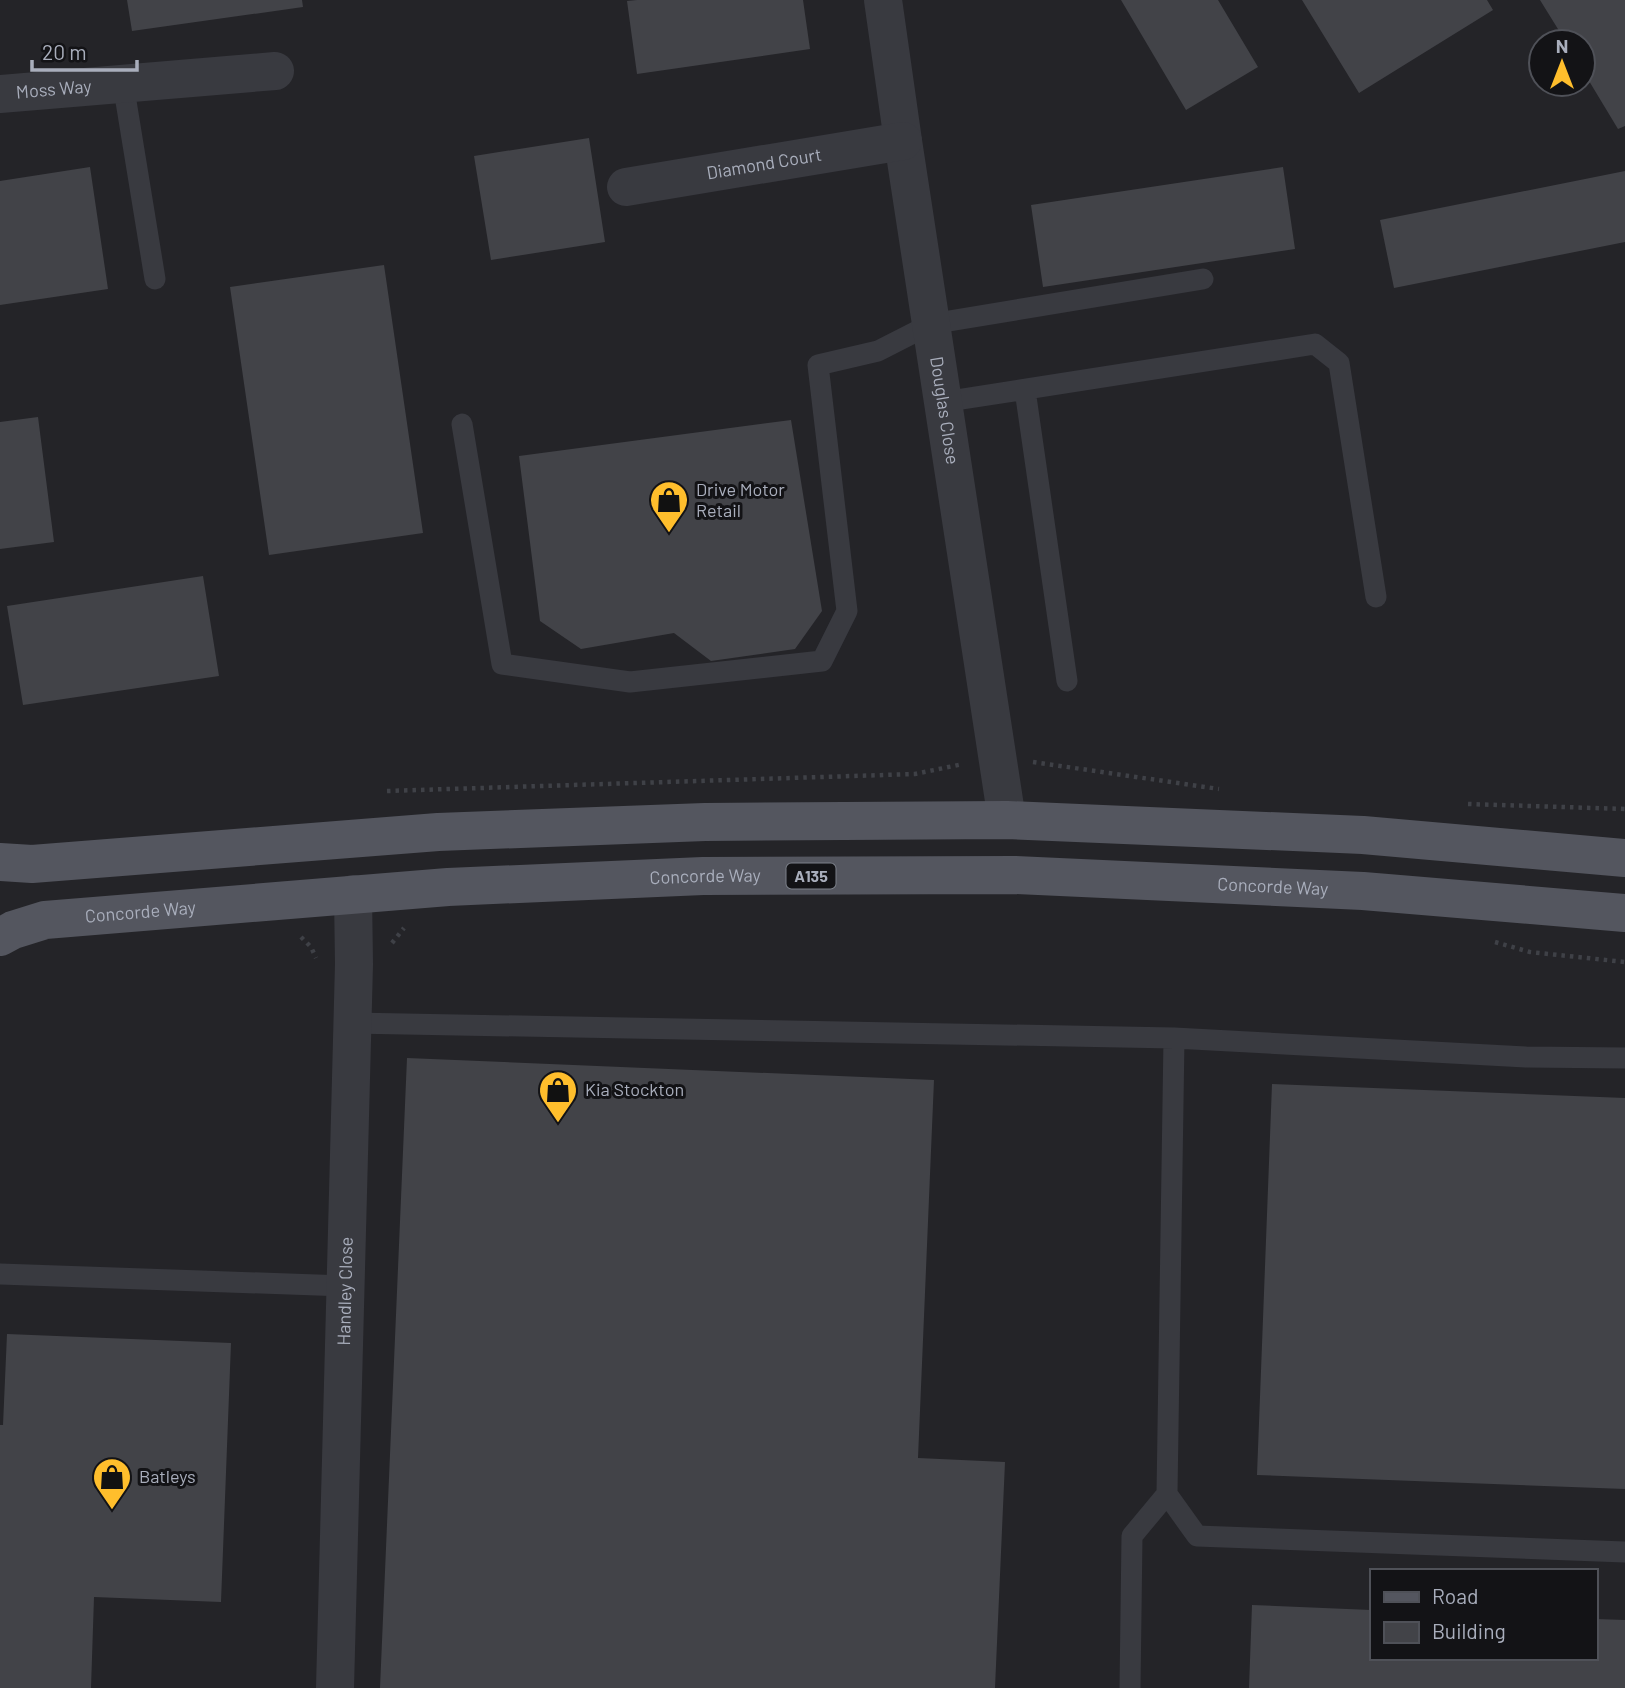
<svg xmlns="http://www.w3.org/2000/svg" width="1625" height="1688" font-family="Barlow,sans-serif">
<rect width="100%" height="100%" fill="#18181b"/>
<path fill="#242428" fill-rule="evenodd" d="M0 0H1625V1688H0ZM1541 42H1583V84H1541ZM1371 1571H1595V1658H1371Z"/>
<path fill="#424348" d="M127 0H302L303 7 132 31Z
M637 0H803L810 49 637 74 627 1Z
M1121 0H1218L1258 67 1186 110Z
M1302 0H1487L1493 10 1359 93Z
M1540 0H1625V126L1618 129 1583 71V42H1566Z
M589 138 605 242 491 260 474 156Z
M90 167 108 289 0 305V181Z
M1283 167 1295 249 1043 287 1031 205Z
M1625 171V242L1394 288 1380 220Z
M384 265 423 533 269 555 230 287Z
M38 417 54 542 0 549V422Z
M791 420 822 611 795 649 711 661 674 633 581 649 540 621 519 456Z
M203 576 219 676 23 705 7 606Z
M407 1058 934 1080 918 1458 1005 1462 995 1688H380Z
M1272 1084 1625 1098V1489L1257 1475Z
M7 1334 231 1343 221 1602 94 1597 91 1688H0V1425H3Z
M1252 1605 1371 1610V1658H1595V1619L1625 1620V1688H1249Z"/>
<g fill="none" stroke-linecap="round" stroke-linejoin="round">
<path stroke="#3f4147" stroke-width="4.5" stroke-dasharray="3.5 5" stroke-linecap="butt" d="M1033 762 1219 789
M387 791 915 774 963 764
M1468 804 1625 809
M301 937 311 947 316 958
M1495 942 1530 952 1625 962
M392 943 404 928"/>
<path stroke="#393a40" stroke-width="21" d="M123 83 155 279
M1025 390 1067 681
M943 402 1315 344 1339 363 1376 597
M462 424 502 664 630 682 822 661 847 611 818 365 878 351 931 324 1203 279
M352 1023 1174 1038 1167 1494 1197 1536 1625 1552
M1174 1038 1526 1057 1625 1058
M0 1274 345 1286
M1130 1688 1132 1536 1167 1494"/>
<g stroke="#393a40" stroke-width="38">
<path id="s1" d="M883 0 903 141 1007 820"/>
<path id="s2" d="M0 94 275 71"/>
<path id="s3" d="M626 187 903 141"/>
<path id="s4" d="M335 1688 354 964 353 894"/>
</g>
<g stroke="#54565f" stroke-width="38">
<path d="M0 862 32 864 438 832 705 822 1007 820 1363 835 1625 858"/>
<path id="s5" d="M0 937 13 930 45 920 448 887 703 876 1015 875 1363 891 1625 913"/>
</g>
</g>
<defs>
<symbol id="shop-pin" viewBox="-11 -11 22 30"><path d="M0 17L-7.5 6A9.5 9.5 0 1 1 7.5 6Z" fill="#ffbe2c" stroke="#131316"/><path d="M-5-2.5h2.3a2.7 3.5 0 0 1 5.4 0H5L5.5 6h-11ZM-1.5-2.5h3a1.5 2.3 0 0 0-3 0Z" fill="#111"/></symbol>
</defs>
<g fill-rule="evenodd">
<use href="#shop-pin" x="647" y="478" width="44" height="60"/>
<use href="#shop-pin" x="536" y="1068" width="44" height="60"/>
<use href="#shop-pin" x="90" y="1455" width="44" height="60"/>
</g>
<g text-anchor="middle" stroke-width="6" stroke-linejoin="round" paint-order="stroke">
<rect fill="#131316" stroke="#7c808a" stroke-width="2" x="786.5" y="863.5" width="49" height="25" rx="5"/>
<g font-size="16" font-weight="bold" fill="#a9aebc">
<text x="811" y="882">A135</text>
</g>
<g font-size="18" fill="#a9aebc" stroke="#131316">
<text dy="6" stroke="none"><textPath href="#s2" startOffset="54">Moss Way</textPath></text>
<text dy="6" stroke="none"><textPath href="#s3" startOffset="140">Diamond Court</textPath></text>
<text dy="6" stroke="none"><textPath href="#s1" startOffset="415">Douglas Close</textPath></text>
<text dy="6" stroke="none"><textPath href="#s5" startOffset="710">Concorde Way</textPath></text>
<text dy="6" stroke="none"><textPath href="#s5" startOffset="1278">Concorde Way</textPath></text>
<text dy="6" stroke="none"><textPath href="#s5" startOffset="144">Concorde Way</textPath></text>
<text dy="6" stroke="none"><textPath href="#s4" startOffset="397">Handley Close</textPath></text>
</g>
<g font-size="18" fill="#a9aebc" stroke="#131316" text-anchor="start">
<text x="696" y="496">Drive Motor<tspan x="696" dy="21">Retail</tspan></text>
<text x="585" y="1096">Kia Stockton</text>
<text x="139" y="1483">Batleys</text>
</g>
</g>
<rect x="1370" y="1569" width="228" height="91" fill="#131316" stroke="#4f5158" stroke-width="2"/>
<rect x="1384" y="1592" width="35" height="10" fill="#54565f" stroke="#4f5158" stroke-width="2"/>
<text x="1432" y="1604" font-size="21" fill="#a9aebc">Road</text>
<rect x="1384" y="1622" width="35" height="21" fill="#424348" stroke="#4f5158" stroke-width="2"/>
<text x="1432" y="1639" font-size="21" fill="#a9aebc">Building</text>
<g transform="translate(1562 63)"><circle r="33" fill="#131316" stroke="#4f5158" stroke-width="2"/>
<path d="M0-5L12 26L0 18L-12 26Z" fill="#ffbe2c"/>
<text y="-10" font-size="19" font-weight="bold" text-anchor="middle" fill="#a9aebc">N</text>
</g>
<path d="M32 60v10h105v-10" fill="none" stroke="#a9aebc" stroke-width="3.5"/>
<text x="42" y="60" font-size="21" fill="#a9aebc" stroke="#131316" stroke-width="5" paint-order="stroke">20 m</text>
</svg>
